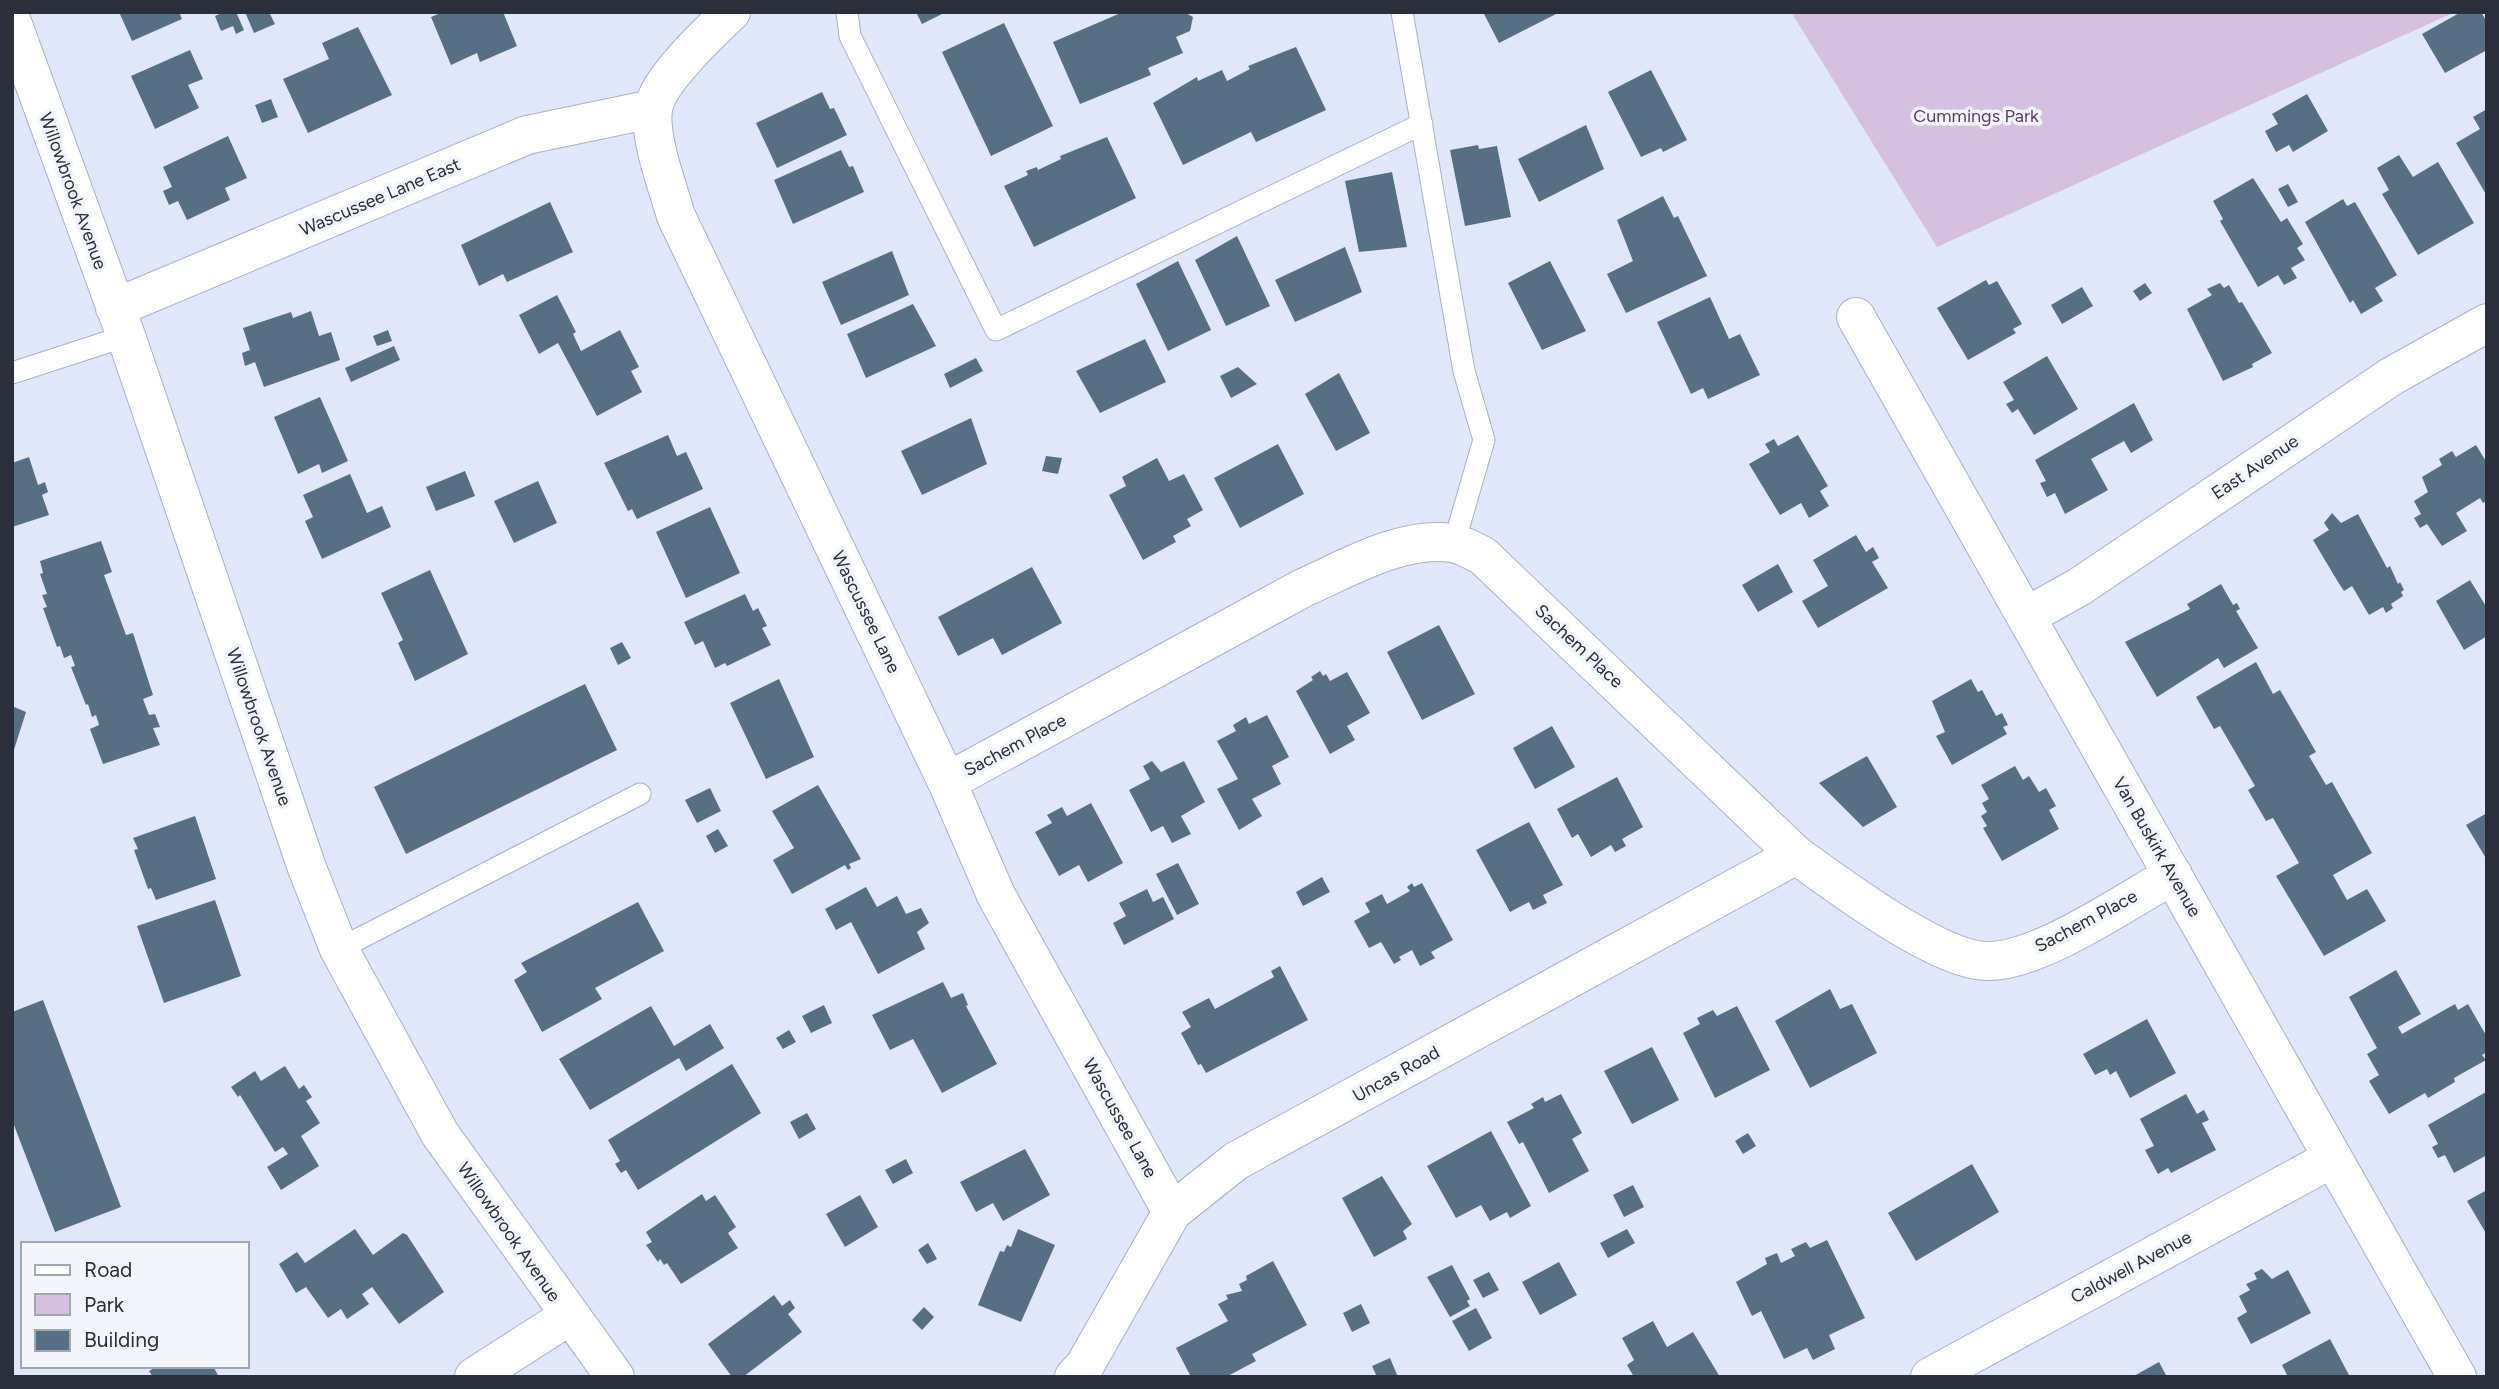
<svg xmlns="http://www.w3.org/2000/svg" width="2499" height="1389" font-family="Figtree,sans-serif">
<rect width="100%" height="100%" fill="#e0e7fb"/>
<path fill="#d6c0e1" d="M1791 12H2455L1937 247Z"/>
<path fill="#576f85" d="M119 12H179L182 19 132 41Z
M224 12H236L244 30 236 34 233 26 221 31 215 16Z
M245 12H269L275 24 254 33Z
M443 12H503L517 46 480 62 477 53 451 65 431 17Z
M916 12H946L922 24Z
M1123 12H1184L1193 17 1190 31 1176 37 1183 53 1148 68 1151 75 1080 104 1053 42Z
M1483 12H1560L1499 43Z
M2461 12H2481L2487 22V50L2445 73 2422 34Z
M1004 23 1053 126 991 156 942 52Z
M358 27 392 95 308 133 283 79 329 59 322 43Z
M1296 47 1326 110 1256 142 1251 132 1183 165 1153 103 1197 77 1198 81 1222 70 1227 81 1250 69 1248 66Z
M190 50 203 79 188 85 199 108 155 129 131 76Z
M1651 70 1687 140 1663 152 1661 148 1641 157 1608 92Z
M822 92 830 109 834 108 847 135 777 168 756 123Z
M2307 94 2328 131 2293 152 2289 145 2276 152 2265 131 2278 124 2272 114Z
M271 99 278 117 262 123 255 105Z
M2487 109V196L2456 143 2480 129 2473 117Z
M1586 125 1604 169 1539 202 1518 159Z
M228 136 247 178 225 188 230 200 187 220 178 201 169 205 163 191 172 187 163 167Z
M1107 137 1136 198 1034 247 1004 186 1028 175 1026 171 1037 167 1038 170 1061 159 1060 156Z
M1478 145 1479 149 1497 146 1511 217 1465 226 1450 150Z
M841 150 849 167 853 166 864 192 793 224 774 180Z
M2399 155 2413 177 2438 162 2474 223 2418 255 2382 194 2389 190 2377 168Z
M1392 172 1407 247 1359 252 1345 181Z
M2253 178 2281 222 2287 218 2303 244 2297 248 2305 260 2291 268 2297 278 2284 285 2278 275 2258 287 2220 221 2223 219 2213 201Z
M2288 184 2298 202 2288 207 2278 189Z
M1663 196 1674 218 1678 216 1707 276 1626 313 1607 274 1633 261 1617 220Z
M2343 199 2347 206 2355 202 2397 275 2375 288 2383 301 2361 314 2353 300 2350 303 2305 222Z
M550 202 573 252 507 282 503 274 479 286 461 245Z
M1237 236 1270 306 1226 326 1195 260Z
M1345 247 1362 292 1295 322 1275 280Z
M892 251 909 295 841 325 822 282Z
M1178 261 1211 330 1168 351 1136 284Z
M1550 261 1586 331 1542 350 1508 283Z
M1986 280 1989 285 1997 281 2022 324 2013 329 2016 333 1968 360 1937 308Z
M2145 283 2152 293 2140 301 2133 291Z
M2220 283 2224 288 2229 285 2239 303 2242 302 2272 353 2252 364 2253 367 2223 381 2187 309 2212 295 2207 289Z
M2082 287 2093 306 2062 324 2051 305Z
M557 295 576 332 573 334 581 351 620 330 639 367 631 371 642 392 597 416 558 343 539 354 519 315Z
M1710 297 1729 339 1740 334 1760 375 1708 399 1703 388 1691 394 1657 322Z
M913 304 936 346 866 378 847 334Z
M311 311 319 336 331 332 340 360 264 387 255 362 245 366 242 353 250 350 243 328 291 312 293 318Z
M388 330 392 341 377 346 373 336Z
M1145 339 1166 382 1100 413 1076 371Z
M394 346 400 360 351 382 345 368Z
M2047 356 2078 409 2034 435 2018 409 2012 413 2006 404 2014 400 2003 382Z
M976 358 983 371 950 388 944 374Z
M1238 367 1257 384 1231 398 1220 376Z
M1339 373 1370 433 1336 451 1305 394Z
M320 397 348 461 322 473 319 464 298 474 274 417Z
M2134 403 2153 440 2131 453 2124 441 2091 459 2108 490 2065 514 2055 493 2047 497 2040 483 2046 481 2035 460Z
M971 418 987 464 922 495 901 451Z
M668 435 677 456 686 452 703 489 637 519 632 509 628 511 604 463Z
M1798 435 1828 486 1820 491 1829 506 1809 518 1801 503 1780 515 1749 464 1770 452 1765 444 1774 439 1778 446Z
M1278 444 1304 494 1240 528 1214 478Z
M2476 445 2487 463V501L2483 503 2480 498 2456 513 2467 531 2442 546 2427 524 2420 528 2414 518 2421 514 2414 501 2428 492 2422 477 2442 465 2439 459 2452 451 2456 457Z
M1046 456 1062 458 1058 474 1042 471Z
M29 457 38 485 45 482 48 492 42 495 49 515 12 527V463Z
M1157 458 1169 481 1184 474 1203 510 1187 519 1191 526 1173 536 1176 542 1143 560 1109 495 1126 486 1122 477Z
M465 471 475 496 436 511 426 487Z
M350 474 367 513 382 506 391 527 322 559 305 521 313 517 303 495Z
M538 481 557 523 514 543 494 501Z
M710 507 740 573 686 598 656 532Z
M2332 513 2341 523 2358 514 2387 568 2390 566 2398 584 2400 582 2404 590 2401 592 2403 596 2391 604 2393 608 2386 613 2383 607 2369 615 2352 586 2344 591 2338 582 2313 540 2329 530 2324 523Z
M1856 535 1866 552 1873 547 1879 558 1872 562 1888 588 1818 628 1802 601 1828 586 1813 560Z
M101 541 112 572 104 575 126 635 133 633 153 695 143 699 149 715 155 714 160 727 153 728 160 745 103 764 90 729 99 725 96 715 92 717 88 704 86 705 71 667 75 666 71 655 64 658 60 646 57 647 43 608 47 607 42 595 47 594 40 574 43 573 40 561Z
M1778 564 1793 592 1758 612 1742 585Z
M1032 567 1062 623 1002 655 993 638 958 656 938 617Z
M430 570 468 654 415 681 398 643 403 640 381 593Z
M2470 580 2487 608V636L2464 650 2436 601Z
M2221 584 2233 605 2237 603 2240 609 2236 611 2258 648 2224 668 2218 658 2157 697 2125 642 2190 609 2187 604Z
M745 594 753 611 758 608 767 626 762 628 771 645 727 666 725 663 715 668 703 641 695 645 684 622Z
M1439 625 1475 694 1422 720 1387 652Z
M622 642 631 658 618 665 610 648Z
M2256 662 2273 694 2280 690 2316 752 2309 756 2326 785 2332 782 2372 853 2333 875 2347 900 2367 889 2386 921 2324 956 2276 876 2299 863 2273 818 2266 821 2248 790 2255 786 2220 726 2214 729 2196 697Z
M1320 671 1323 676 1326 674 1330 681 1347 672 1370 713 1347 726 1355 740 1330 754 1296 691 1313 680 1311 677Z
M779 679 814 757 766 779 730 703Z
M1971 679 1978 692 1982 690 1996 716 2002 713 2008 725 2003 727 2007 734 1952 765 1936 736 1945 732 1932 701Z
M585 684 617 750 406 854 374 787Z
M12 706 26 712 12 756Z
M1267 715 1289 757 1272 766 1281 784 1252 799 1262 816 1239 830 1217 789 1238 779 1217 741 1236 731 1233 725 1246 717 1249 724Z
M1552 726 1575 767 1535 789 1513 748Z
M1867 756 1897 807 1863 827 1819 783Z
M1152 761 1161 772 1184 761 1205 802 1181 816 1191 834 1172 843 1163 826 1151 832 1129 790 1150 779 1143 766Z
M2015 766 2023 780 2029 776 2039 792 2046 788 2056 806 2049 810 2059 829 2002 861 1983 828 1987 826 1981 816 1987 812 1982 803 1989 799 1981 785Z
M1617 777 1643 827 1622 839 1626 846 1615 852 1611 845 1591 857 1578 834 1572 838 1557 809Z
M818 785 861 859 849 864 851 868 848 870 845 865 792 894 773 860 794 848 772 811Z
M710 788 721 811 697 823 685 800Z
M1091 803 1123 863 1088 882 1079 865 1059 876 1035 832 1052 823 1047 815 1062 807 1067 816Z
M2487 813V860L2466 825Z
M195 816 216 879 156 900 151 888 148 889 134 850 138 849 133 838Z
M1529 822 1563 885 1543 895 1547 903 1533 910 1529 902 1510 912 1476 850Z
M718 829 728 846 715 853 706 836Z
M1178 863 1199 904 1177 915 1156 874Z
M1322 877 1330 892 1303 906 1296 892Z
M1412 883 1414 887 1422 883 1453 940 1431 952 1435 958 1420 966 1412 950 1399 957 1401 960 1394 964 1381 942 1369 948 1354 921 1370 912 1365 903 1382 894 1387 904 1410 891 1407 887Z
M866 887 877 907 897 896 906 914 921 908 929 923 917 932 925 949 878 974 851 922 836 930 825 909Z
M1147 889 1153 902 1163 897 1174 919 1124 945 1113 923 1126 916 1119 903Z
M215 900 241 976 164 1003 137 926Z
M638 902 664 951 595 988 602 999 542 1032 514 980 527 972 521 963Z
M1280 966 1308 1020 1206 1073 1201 1064 1198 1065 1181 1033 1191 1027 1182 1012 1209 998 1215 1009 1274 977 1271 971Z
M2396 970 2421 1014 2398 1027 2402 1034 2455 1004 2458 1010 2468 1004 2487 1037V1052L2482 1055 2486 1060 2454 1078 2455 1082 2428 1098 2425 1093 2389 1114 2369 1081 2379 1075 2367 1054 2377 1048 2349 997Z
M943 982 951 998 963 993 968 1005 966 1006 997 1064 942 1093 913 1039 890 1050 872 1015Z
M1830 989 1840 1009 1852 1004 1877 1053 1810 1088 1775 1021Z
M43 1000 121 1207 55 1232 12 1120V1012Z
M824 1005 832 1023 811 1033 802 1016Z
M651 1006 674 1046 710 1024 724 1048 686 1071 679 1058 590 1110 559 1059Z
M1737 1006 1770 1070 1715 1098 1683 1033 1700 1024 1697 1018 1713 1010 1717 1016Z
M2147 1019 2176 1073 2130 1098 2116 1071 2110 1075 2107 1069 2095 1075 2083 1054Z
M789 1030 796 1042 783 1049 776 1038Z
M1652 1047 1679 1100 1632 1124 1604 1071Z
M732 1064 761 1113 638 1190 626 1170 621 1173 615 1164 620 1161 608 1140Z
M285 1066 299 1089 304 1085 312 1097 306 1101 320 1123 301 1136 319 1166 281 1190 267 1167 288 1154 283 1147 275 1152 240 1095 238 1097 231 1087 255 1071 261 1081Z
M2486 1092 2487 1155 2454 1173 2445 1155 2438 1158 2432 1147 2438 1144 2428 1125Z
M1561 1094 1582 1133 1572 1139 1589 1171 1549 1193 1523 1142 1519 1144 1507 1122 1534 1108 1531 1104 1543 1097 1545 1102Z
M2186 1094 2197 1114 2204 1110 2209 1120 2202 1123 2216 1150 2171 1173 2168 1168 2158 1174 2145 1150 2154 1146 2140 1119Z
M807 1113 816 1129 799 1139 790 1122Z
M1491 1131 1531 1206 1510 1218 1507 1212 1490 1221 1481 1205 1456 1218 1427 1166Z
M1748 1133 1756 1146 1743 1154 1735 1141Z
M1025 1149 1050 1195 1003 1221 993 1203 976 1212 960 1182Z
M906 1159 913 1173 893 1184 885 1170Z
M1972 1164 1999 1212 1916 1261 1888 1213Z
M1382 1176 1412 1224 1403 1231 1407 1239 1374 1257 1342 1198Z
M1633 1185 1644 1207 1624 1217 1613 1195Z
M2487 1190V1235L2467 1201Z
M702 1194 706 1201 715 1195 736 1227 728 1233 738 1248 681 1284 667 1263 664 1265 660 1259 658 1262 646 1245 652 1242 646 1232Z
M860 1195 878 1227 845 1247 826 1214Z
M355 1229 373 1255 403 1233 407 1235 444 1292 399 1324 372 1287 362 1294 369 1304 347 1319 341 1309 328 1318 306 1287 296 1293 279 1264 297 1252 305 1263Z
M1018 1229 1055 1245 1021 1322 978 1305 1000 1251 1004 1252 1007 1245 1011 1247Z
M1627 1229 1635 1243 1608 1258 1600 1243Z
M1827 1240 1865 1318 1829 1335 1835 1349 1813 1360 1807 1348 1784 1359 1761 1311 1752 1316 1736 1282 1767 1264 1765 1258 1777 1253 1781 1263 1795 1256 1791 1249 1806 1242 1810 1248Z
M928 1243 937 1259 927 1264 918 1250Z
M1273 1261 1307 1325 1252 1354 1256 1361 1226 1377H1191L1176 1348 1228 1321 1218 1304 1228 1299 1226 1295 1242 1291 1239 1284 1247 1280 1246 1276Z
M1559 1262 1577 1295 1540 1315 1522 1282Z
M1452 1265 1470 1299 1467 1301 1470 1306 1450 1317 1427 1277Z
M2262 1269 2272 1279 2288 1270 2311 1313 2251 1344 2237 1318 2247 1312 2239 1296 2250 1290 2246 1284 2257 1279 2254 1273Z
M1489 1272 1499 1290 1483 1298 1473 1280Z
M774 1295 782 1306 790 1300 795 1308 788 1314 802 1332 743 1377H732L708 1344Z
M1361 1304 1370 1323 1352 1332 1343 1313Z
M924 1307 934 1317 922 1330 912 1320Z
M1476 1308 1492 1338 1469 1351 1452 1321Z
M1653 1321 1667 1347 1693 1332 1720 1377H1634L1627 1365 1634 1360 1622 1338Z
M2330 1339 2350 1377H2288L2282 1365Z
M1390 1358 1398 1377H1377L1372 1366Z
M2159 1362 2167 1377H2132Z
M158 1366H213L219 1377H153L149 1371Z"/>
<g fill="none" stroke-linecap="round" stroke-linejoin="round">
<defs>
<path id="lane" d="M847 12 850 36 996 330 1422 124
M1402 12 1464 371 1484 440 1454 543
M12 373 126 336
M339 949 640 794"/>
<path id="street" d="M731 12C710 32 656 82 653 110 649 138 668 188 676 216L947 782 996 895 1172 1212
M12 22 126 336 307 868 339 949 440 1134 615 1377
M115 308 527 135 652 109
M1856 317 2457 1377
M2027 616 2079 587 2392 376 2487 323
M947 782 1303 588C1348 568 1401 536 1452 543 1462 544 1472 551 1482 555L1796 855C1837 884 1937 960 1986 961 2038 963 2126 901 2173 875
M474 1377 569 1316
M1074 1377 1085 1365 1172 1212 1236 1161 1796 855
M1930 1377 2333 1158"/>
</defs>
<use href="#lane" stroke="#a5b1cf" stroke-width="23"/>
<use href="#street" stroke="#a5b1cf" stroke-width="40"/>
<use href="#lane" stroke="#fff" stroke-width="21"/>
<use href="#street" stroke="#fff" stroke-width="38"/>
</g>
<g text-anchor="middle" stroke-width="7" stroke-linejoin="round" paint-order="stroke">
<g font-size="18" fill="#623874" stroke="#f2f5fb">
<text x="1976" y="122">Cummings Park</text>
</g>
<g font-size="18" fill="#2b2f3b" stroke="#f2f5fb">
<text transform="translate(73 191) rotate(70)" y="6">Willowbrook Avenue</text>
<text transform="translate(380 197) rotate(-23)" y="6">Wascussee Lane East</text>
<text transform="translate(2255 467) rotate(-34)" y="6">East Avenue</text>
<text transform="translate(866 612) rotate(64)" y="6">Wascussee Lane</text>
<text transform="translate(1579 646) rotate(43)" y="6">Sachem Place</text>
<text transform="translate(259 727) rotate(71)" y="6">Willowbrook Avenue</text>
<text transform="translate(1015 745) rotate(-28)" y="6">Sachem Place</text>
<text transform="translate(2157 847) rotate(60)" y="6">Van Buskirk Avenue</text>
<text transform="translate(2086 921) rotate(-28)" y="6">Sachem Place</text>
<text transform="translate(1396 1074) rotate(-29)" y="6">Uncas Road</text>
<text transform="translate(1120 1118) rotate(61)" y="6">Wascussee Lane</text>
<text transform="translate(509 1232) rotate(55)" y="6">Willowbrook Avenue</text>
<text transform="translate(2131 1267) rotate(-28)" y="6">Caldwell Avenue</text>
</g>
</g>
<rect width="2499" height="1389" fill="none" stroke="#2b2f3b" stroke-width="28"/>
<rect x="21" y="1242" width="228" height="126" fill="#f2f5fb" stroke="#a2a6ae" stroke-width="2"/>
<rect x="35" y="1265" width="35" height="10" fill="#ffffff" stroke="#a2a6ae" stroke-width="2"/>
<text x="84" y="1277" font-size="21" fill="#2b2f3b">Road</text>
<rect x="35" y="1294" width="35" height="21" fill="#d6c0e1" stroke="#a2a6ae" stroke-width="2"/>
<text x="84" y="1312" font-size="21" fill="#2b2f3b">Park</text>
<rect x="35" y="1330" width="35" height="21" fill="#576f85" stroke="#a2a6ae" stroke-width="2"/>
<text x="84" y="1347" font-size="21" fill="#2b2f3b">Building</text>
</svg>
